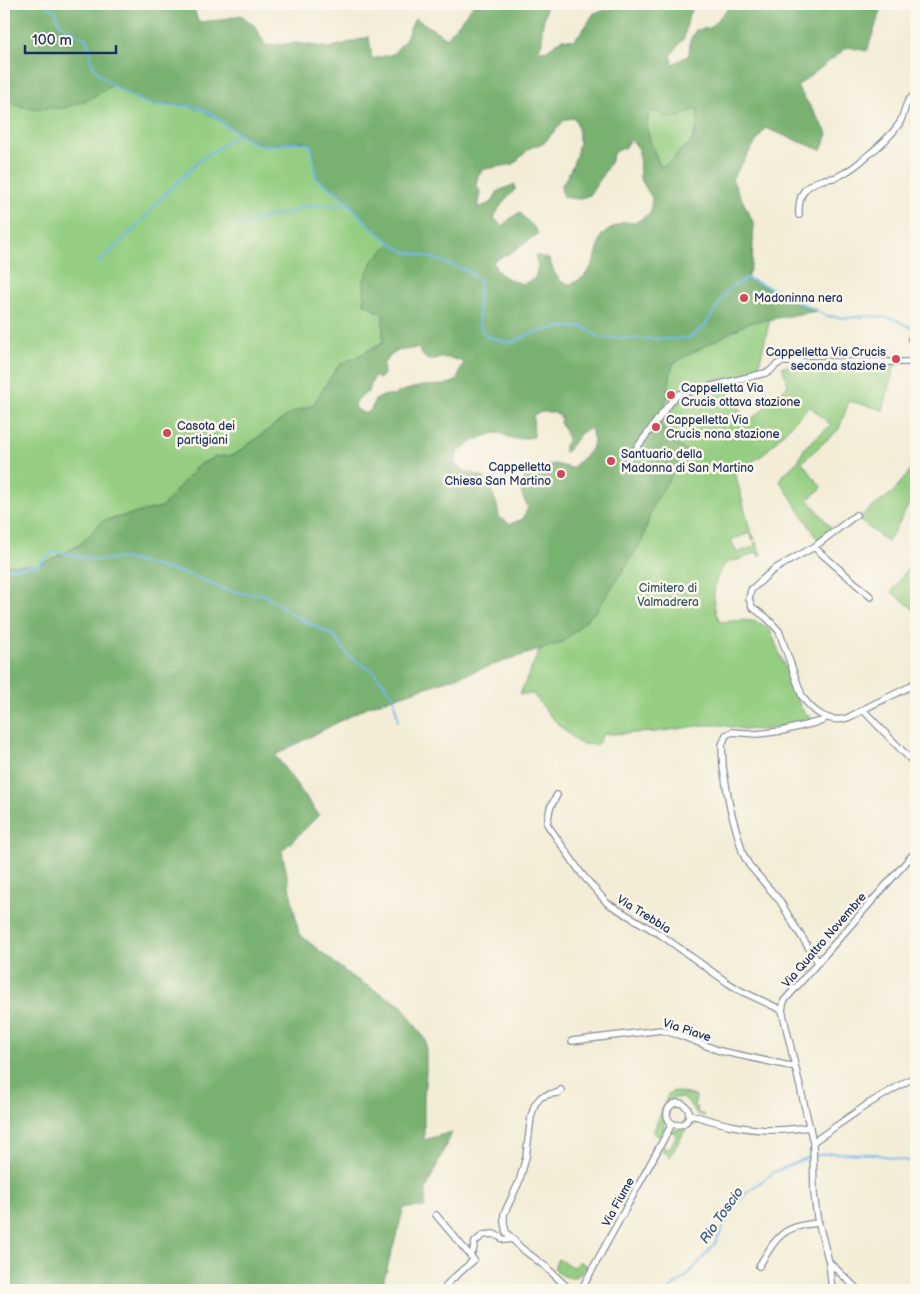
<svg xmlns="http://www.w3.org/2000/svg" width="920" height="1294" font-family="'Balsamiq Sans',sans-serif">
<rect width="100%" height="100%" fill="#fbf7ec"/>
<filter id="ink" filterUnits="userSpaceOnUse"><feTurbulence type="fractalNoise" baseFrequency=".02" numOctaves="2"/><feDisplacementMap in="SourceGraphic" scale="10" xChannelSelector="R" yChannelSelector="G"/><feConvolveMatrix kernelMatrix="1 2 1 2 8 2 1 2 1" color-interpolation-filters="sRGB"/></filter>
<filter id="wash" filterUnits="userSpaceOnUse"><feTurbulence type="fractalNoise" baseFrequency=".0096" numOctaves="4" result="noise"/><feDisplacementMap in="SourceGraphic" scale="20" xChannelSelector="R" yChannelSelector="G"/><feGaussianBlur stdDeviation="1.12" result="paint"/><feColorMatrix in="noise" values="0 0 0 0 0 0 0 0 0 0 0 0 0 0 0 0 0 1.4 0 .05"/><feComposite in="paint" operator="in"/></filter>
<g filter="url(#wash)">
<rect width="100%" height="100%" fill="#f3edd7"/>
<path fill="#95ce82" stroke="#587e70" d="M112 85 136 99 156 106 184 105 203 110 246 139 267 145 302 141 311 145 316 178 338 193 372 228 391 243 372 261 364 303 383 314 384 343 338 366 313 405 291 413 234 455 215 457 197 466 162 507 102 521 82 543 65 553 38 565H4V102L32 109 90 99Z
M697 108 699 115 697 126 690 144 681 150 672 162 660 167C655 150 641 129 650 111L680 117 689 111Z
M770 319 757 373 678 393 668 399 667 394 673 363 748 323Z
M895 365 883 410 849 401 839 429 802 462 822 488 808 499 833 530 819 541 780 481 784 474 798 461 805 447 831 425 809 406 763 455 735 472 750 530 755 539 753 540 750 533 731 540 737 553 755 546 754 543 756 542 761 554 759 557 757 552C751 555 744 558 738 560 737 560 732 561 730 561 712 571 709 608 721 622 740 621 758 616 771 632L800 706 805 713 813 720 764 730 743 729 721 725H705L655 732 610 734 607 733 602 736 600 741 596 745 582 744 576 741 552 718 533 694H520L540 649 563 642 642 541 653 505 660 492 674 443 660 425 675 402 682 396 695 392 693 397 729 390 747 424 788 385 782 366Z
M916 464V492L888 542 857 519 892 493Z
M907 569 916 573V611L892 592Z
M674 1091 696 1096 694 1107 698 1108 697 1113 705 1115 704 1116C704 1116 697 1114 697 1114 691 1110 691 1102 684 1099 675 1095 665 1101 663 1110 662 1116 665 1121 664 1126 664 1130 662 1133 660 1137L653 1133 668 1094Z
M697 1121 702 1122 693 1125 686 1129 670 1157 662 1151 663 1147 669 1149 677 1135 672 1132 673 1131 684 1127 693 1122Z
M558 1259 574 1268 578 1261 587 1266C579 1280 565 1281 555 1269V1265Z"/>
<path fill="#78b170" stroke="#4a7067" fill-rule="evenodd" d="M4 4H193L198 22 221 20 241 15 256 27 266 46 297 43 329 48 369 37 372 59 393 54 405 40 415 18 447 38 474 4 486 6 492 4H549L546 8 542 29V42L538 50 546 51 562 39 574 40 586 26 594 13 614 8 630 7 633 4H697L689 14 684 38 671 55 673 64 689 55 690 40 696 30 710 28C717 19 725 13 731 4H883L867 51 848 47 797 86 828 134 821 150 765 128 732 179 754 224 752 263 747 278 771 288 795 303 817 311 748 323 673 363 667 394 668 399 658 422 674 443 687 451 653 505 642 541 598 609 563 642 369 706 275 755 319 815 282 851 299 934 351 976 402 1006 426 1041V1073L424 1096V1140L452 1132 426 1189 425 1207 404 1208 381 1290H4V565H38L65 553 82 543 102 521 162 507 197 466 215 457 234 455 291 413 313 405 338 366 383 343V315L364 303V280L372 261 391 243 372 228 338 193 316 178 311 145 302 141 267 145 246 139 203 110 184 105 156 106 136 99 112 85 90 99 64 108 32 109 4 102ZM697 108C700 119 696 133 691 143 688 146 684 148 681 150 672 159 673 162 660 167 655 150 641 129 650 111L658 112C670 127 684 112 697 108ZM575 118C577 124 579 131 579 138 579 153 570 174 561 186L563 197 578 199 590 195 610 163 614 152 624 148 631 139 639 149 640 178 652 198 650 213 635 223 624 222 613 227 601 236C598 249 594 269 582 278 579 280 575 282 571 284L561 282 554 272 549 259 535 255 538 266 535 278 523 284C508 279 498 277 493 261L510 253 538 234C535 226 525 220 520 212L511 218 502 226 494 218C499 206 506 199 515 190V184L498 191 491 203 478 208 480 191 476 186 478 175 485 169 514 164 530 148 544 143 565 119ZM418 348C430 369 432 356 448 358 453 358 459 361 464 362L456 381 445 385 421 386 399 392 394 396 385 395 375 400 371 410 365 414 358 410 354 405 359 398 369 391 374 376 380 379 384 374 383 364 396 351ZM542 412H554L561 417 560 423 564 429 568 439 565 445 564 452 568 450 581 433 591 428 594 443 589 452 572 468 554 464 536 469 526 475 520 487 523 498 528 507 523 519 510 524 499 517 497 505 489 485 483 477 465 471 454 463C456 459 457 454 459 452 465 444 490 432 499 433 503 433 506 437 510 438 517 440 526 438 534 437L533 415Z"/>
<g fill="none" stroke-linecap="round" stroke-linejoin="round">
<path stroke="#73b9ea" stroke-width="2" d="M44 4 56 12 60 24 86 39C87 43 89 46 90 50 90 54 90 58 91 61 97 80 136 102 155 105 171 108 188 102 204 110 225 121 241 143 267 145 283 147 294 138 311 145L316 178 338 193 372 228 391 243 404 251 430 257 470 272 480 283 478 304 479 325 486 336 510 343 534 333 561 327H583L601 338 659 339 689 338 704 327 728 290 746 278 771 288 827 316 846 318 867 316 881 317 894 319 916 330
M4 13 14 4
M238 226 268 217 291 212 303 206 347 205
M98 263 134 229 166 193 200 160 237 135
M4 569 38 565 54 551 95 560 123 558 191 575 224 589 241 593 263 594 295 616 334 636 348 656 374 672 393 695 398 721
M668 1290 686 1277 714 1245 729 1216 746 1193 774 1172 809 1157 831 1153 875 1154 916 1163"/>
</g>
</g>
<g filter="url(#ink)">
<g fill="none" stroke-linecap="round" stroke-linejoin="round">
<defs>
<path id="minor" d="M799 215C798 197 803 185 822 180 827 178 832 179 837 177 845 173 853 168 860 162 874 150 889 139 899 124 905 115 904 99 916 95
M911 339 915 341 916 339
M624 467 627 461 667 407 676 396 680 394 769 372 775 366 781 362H916
M856 515 814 547 773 570 751 590 749 599 752 607 767 618 779 631 802 696C812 711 828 724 847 718 854 715 861 711 868 707 882 700 896 694 909 687L916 681
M814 547 871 597
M863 710 916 765
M557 795 550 808 547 824 581 873 607 903 661 935 728 983 741 991 782 1010
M818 962 794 925 780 901 749 865 743 854 730 808 723 767 722 745 726 735 732 732 757 734 782 731 822 721 825 718
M572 1041 661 1030 679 1035 720 1051 790 1066 795 1065
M561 1090 558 1093 550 1094 541 1097 535 1104 531 1117 526 1157 519 1182 504 1214V1223L506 1232 521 1248 546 1267 570 1290
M667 1114a11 11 0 1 1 22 0a11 11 0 1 1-22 0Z
M689 1114C718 1123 747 1131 778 1130 788 1130 799 1128 810 1127
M813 1142 868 1104 916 1076
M436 1215 474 1260 450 1281 446 1286 447 1290
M473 1251 475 1242 483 1235 494 1234 505 1240 513 1239
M829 1262 832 1290
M759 1266C777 1237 781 1226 819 1223
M581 1290 672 1124
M858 1290 829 1262 817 1217 814 1194 813 1142 782 1010 784 1001 916 851"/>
</defs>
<use href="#minor" stroke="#878e9a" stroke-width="8"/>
<use href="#minor" stroke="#fff" stroke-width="5.5"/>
</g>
</g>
<g fill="#d1495b" stroke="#fbf7ec" stroke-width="2">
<circle cx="744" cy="298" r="5"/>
<circle cx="896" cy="359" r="5"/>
<circle cx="671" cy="395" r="5"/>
<circle cx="656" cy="427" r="5"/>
<circle cx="167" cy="433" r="5"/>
<circle cx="611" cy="461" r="5"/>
<circle cx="561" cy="474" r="5"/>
</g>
<g text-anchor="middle" stroke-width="5" stroke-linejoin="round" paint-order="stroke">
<g font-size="12" fill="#1b2f5e" stroke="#fbf7ec" text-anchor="start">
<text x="754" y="302">Madoninna nera</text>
<text x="886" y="356" text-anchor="end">Cappelletta Via Crucis<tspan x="886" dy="14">seconda stazione</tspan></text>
<text x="681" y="392">Cappelletta Via<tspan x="681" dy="14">Crucis ottava stazione</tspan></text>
<text x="666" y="424">Cappelletta Via<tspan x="666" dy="14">Crucis nona stazione</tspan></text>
<text x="177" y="430">Casota dei<tspan x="177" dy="14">partigiani</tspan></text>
<text x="621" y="458">Santuario della<tspan x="621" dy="14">Madonna di San Martino</tspan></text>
<text x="551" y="471" text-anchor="end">Cappelletta<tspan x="551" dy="14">Chiesa San Martino</tspan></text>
</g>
<g font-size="12" fill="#3a5767" stroke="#fbf7ec">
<text x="668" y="592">Cimitero di<tspan x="668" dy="14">Valmadrera</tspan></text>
</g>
<g font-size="12" fill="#1b2f5e" stroke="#fbf7ec">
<text transform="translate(644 914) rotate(32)" y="4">Via Trebbia</text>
<text transform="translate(824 940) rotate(-49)" y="4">Via Quattro Novembre</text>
<text transform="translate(687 1030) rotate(18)" y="4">Via Piave</text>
<text transform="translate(618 1202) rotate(-61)" y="4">Via Fiume</text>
</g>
<g font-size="14" font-style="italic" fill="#355888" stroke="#fbf7ec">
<text transform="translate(721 1215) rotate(-55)" y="5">Rio Toscio</text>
</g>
</g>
<rect width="920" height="1294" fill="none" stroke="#fbf7ec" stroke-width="20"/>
<path d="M25 45v8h91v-8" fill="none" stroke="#1b2f5e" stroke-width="2.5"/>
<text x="32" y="45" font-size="15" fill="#1b2f5e" stroke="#fbf7ec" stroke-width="4" paint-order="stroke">100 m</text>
</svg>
